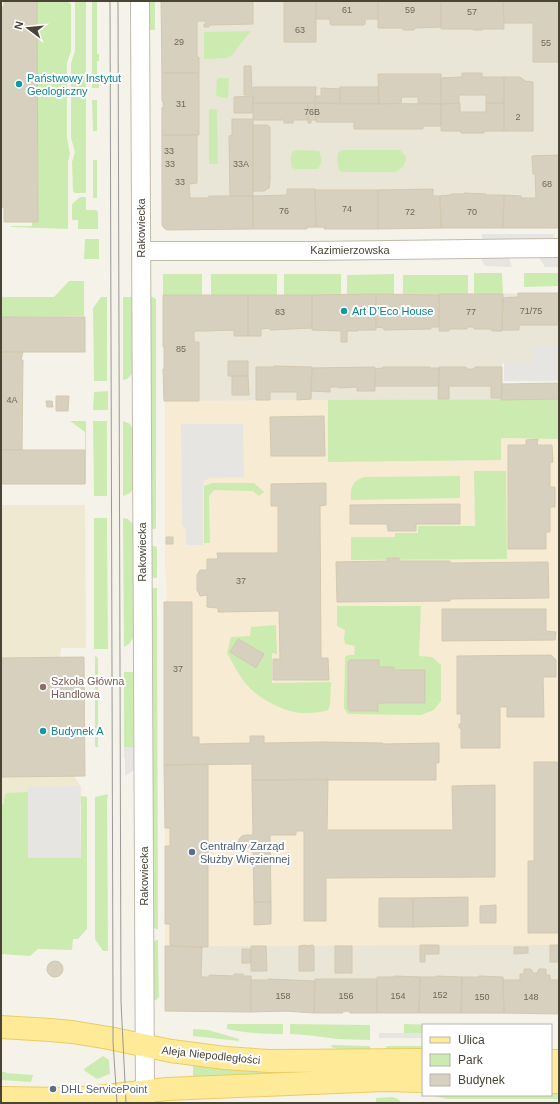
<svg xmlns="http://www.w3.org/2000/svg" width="560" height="1104" font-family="Helvetica,sans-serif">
<rect width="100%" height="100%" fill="#f5f3e9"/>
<path fill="#e9e5d7" d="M161 1H559V228L165 229 164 228 162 225Z
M559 293V363H502L501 400 164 401 163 369H164V347H163V295H198V296Z
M326 945H559V1014L165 1011V946Z"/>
<path fill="#f8ebd4" d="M559 399V945L165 946 164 602H166V598H167L165 570V401Z"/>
<path fill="#efe9d2" d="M1 505H85L86 648H61L60 657H84L85 776H74L81 787V796L86 797 1 926Z"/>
<path fill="#ccebb0" d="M37 1H67L71 4V51L67 63V137L70 154 68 162V229L11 227V226H32V222L38 221Z
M75 1H86V192L85 193H75L73 191 72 162 75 152 71 138V63L75 51Z
M92 1H97V54H99V61H97V81H99V88H92Z
M148 1H155V30H150L149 29Z
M251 31 231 56 227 58 204 59V32Z
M218 78H229L228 98 220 97 217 96 216 94 217 80Z
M92 100H97V131H93Z
M210 109H215L217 111 218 164H209V111Z
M298 150 319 151C321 156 323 165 317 169H295L292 167C290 161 290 157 293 151Z
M344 150H400L406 157C406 165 402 169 395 172H341C337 167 337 159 338 153L340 151Z
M93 160H97V198H93Z
M80 197H85L86 198V210H96L98 212V229H78V220H72V204Z
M85 239H99V259H84Z
M474 273H502L503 294H474Z
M524 273H559V286L524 287Z
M163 274H202V295H163Z
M211 274H277V295H211Z
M284 274H341V295H284Z
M394 274V294L393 295 347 294V275Z
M403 275H468V294L423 295 403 294Z
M69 281H84V316L1 317V297H54Z
M101 297H107V381H94L93 308Z
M123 297H132V374L127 379 123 380Z
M150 297H153L156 299V527L155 529H150V519L151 517 150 368 151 364 149 361 150 308 149 306Z
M108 391V410H93L94 392Z
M559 399V439L501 438V460L328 462V400Z
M70 421H86V484H85V432Z
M93 421H107V496H94Z
M123 421 130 424 132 428 133 489 130 493 123 496Z
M474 471H506L507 559 351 560V537H395V533H418V526H475Z
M460 476V498L351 500C350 488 352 481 364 477Z
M212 483H254L264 492 259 496 253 491 214 490 209 496 210 543H204V486Z
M94 518H107L108 649H94Z
M123 518 128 519 133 524V638L129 644 124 647Z
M150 546H155L157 548V578H154L150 575Z
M153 588H157L158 929H156L152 925 151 591Z
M337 606H421L419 656 432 657 441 665V701L434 710 421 715 348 714 344 708 345 657 348 655H354L355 646 345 644 344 639 345 630 337 626Z
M276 625 277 654 272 653V683L331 682 330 705 328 710C321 713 302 714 294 712 281 709 263 700 253 691 242 682 234 665 227 653L231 637 250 636 251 627Z
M95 656 97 657 98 659V748L95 746Z
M124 672H133L134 747H124Z
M28 792V858H81V796L87 797V929L78 939H73L72 950 38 949 30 956 1 954V804H4V798L6 793Z
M108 794 107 802 108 951H103L95 939V797Z
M156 940H158L159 997 156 1000H152V944Z
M227 1024H283V1034C264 1034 245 1033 227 1029Z
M290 1024 370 1025V1040L338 1039 306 1035 290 1034Z
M404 1025V1024L436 1025H423V1033H404Z
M193 1029 208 1030 239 1039V1041L193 1036Z
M332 1045 370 1046V1049L368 1051 342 1050 331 1047Z
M387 1046H423V1051H389L385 1049Z
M103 1056 109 1060 110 1074 97 1079 85 1071 84 1069Z
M193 1063 374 1068 193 1081Z
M1 1072H6V1073L33 1075 31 1082 1 1080Z
M551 1091H559V1099H448L428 1095H551Z
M393 1097 398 1099 402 1103H376V1098Z"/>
<path fill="#e7e5e1" d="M482 234H553L554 240H482Z
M507 253 512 267 485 266 478 254Z
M536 253H559V267H545Z
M531 346H559V381H504V363H532Z
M181 424H243L244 477 209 478 203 482V545H186V529L182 526Z
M124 747H134V770L125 776V758H124Z
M80 786 81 858H28V787Z
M379 1033H423V1038H379Z"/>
<path fill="#d8d0be" stroke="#d3c8b0" d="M4 1H37L38 222H4V207H1V7H4Z
M161 1H253V24L209 25V27H204V24H206V21H197V57H199V73H162Z
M284 1H316V42H284Z
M316 1H378V19H365V24L364 25H331L330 23V19H316Z
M378 1H441V27L415 28 414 30H403V28H378Z
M441 1H503L504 29H482V30H473V29H441Z
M503 1H559V62H533V23H504Z
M244 66H251L252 95H244Z
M162 73H199V135H162V108L164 107 163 101H162Z
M462 73H482V77H504V103H486V95H459V103L441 104V78L462 77Z
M378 74H441V104L418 103V97H402L401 103 379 104Z
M504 77H520L525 81 533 82V131H504Z
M253 87H316L315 103H253Z
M340 87H378L379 104H340Z
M321 88 340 89V104L315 103 316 96H321Z
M253 96 252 113H234V97Z
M253 103H308V120H293V123H284V120H253Z
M308 103H315L316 120H311V123H308Z
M315 103 441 104V126H423V129H354V122H316Z
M459 103H460V112H486V103H504V131H484V133H461V131H441V104Z
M232 119H253V196H230L229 136 232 135Z
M253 125H267L270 127V180L269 188 264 191H253Z
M162 135H197V183L189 184 190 198H208L209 196H253V229L167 230 164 228 162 225Z
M559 155V228H503L504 195 521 196V198H536L535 174H533L532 156Z
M287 189H315L316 227H307V229H253V196L287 195Z
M433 189V196H440L441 228 378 229V190Z
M315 190H378V229H324L325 227H316Z
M464 193 486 194V195H504L503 228H441L440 196 451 195V194H464Z
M518 293H559V325H519V330H502L503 298 518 297Z
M376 294 439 295V327H431V329L384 330V328L376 327Z
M376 294V330H358V331H347V342H341V331L312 330V295Z
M439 294H503L502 331H492L491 329H474V327H467V329H449V331H439Z
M163 295H248V336H234V330L206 331H194V342H199V401H164L163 369H164V347H163Z
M248 295H312V328L270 330V328L261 329V336H248Z
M1 317H85V352H1Z
M1 352H23L21 360H23L22 450H1Z
M228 361H248V376H228Z
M274 366 312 367 311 399 297 400V392H270V400H256V367H274Z
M375 367V391H357V387L338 388V387H330V392L311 391 312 368Z
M383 367H430V368H439V386H375V369L383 368Z
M439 367H466L467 369H474L475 367H502V398H491V386H449V399H438Z
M232 376H248L249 395H232Z
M559 383V399L501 400 502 384Z
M56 396H69L68 411H56Z
M46 401H52L53 407H47Z
M324 416 325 456H271L270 417Z
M538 439 537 445H552L553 462 550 463V487H555V507H550V532H546V549H508V445H526V440Z
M1 450H85V484H1Z
M326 483V505L320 506 321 658H328L329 680H273V659H280L279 611 218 612V608L207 607V595L200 596 198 591H197V575L200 570H207V559H218L217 553H278V506H271V484Z
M460 504V524H416V531H388L387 524H350V505Z
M166 537H173V544H166Z
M387 558H399V561H450V563L548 562 549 598 450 599V601L337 602 336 562 387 561Z
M164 602H192V737H199V744L250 743V736H264V743L323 742 383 743V744L439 743V763H436V780H252V764L164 765Z
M442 609H546V631L556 632 555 640 442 641Z
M238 639 264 654 256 668 230 652Z
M551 655 556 660V677H543L544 717H507V707H500V748H461V728H459V724H461V714H457V656Z
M84 657 85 776 1 777V658Z
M350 660H379V667H394V670H425V703H378V711H350L348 709V662Z
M534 762H559V933H528V861H534Z
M208 764V947L170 946V924H165V846H170V828H165L164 765Z
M328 779 327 830H453L452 786 495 785V877L326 878V921H304V831H296V835H270L271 902H254L253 848H239L238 843 239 839 242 836 245 835H253L252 780Z
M468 897V926L413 927V898Z
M379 898H413V927H379Z
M254 902H271V924L254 925Z
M496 905V923H480V906Z
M305 945V946L313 945 314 947V971H299V946Z
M420 945H439V954H425V962H420Z
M550 945H559V962H550Z
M165 946 202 947 201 977H209V975L234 976V974H243V976H251V1012L165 1011Z
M251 946H266L267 971H251Z
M335 946H352V973H335Z
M514 947H528V953L514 954Z
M242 949H251V963H242Z
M47 969a8 8 0 1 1 16 0a8 8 0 1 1-16 0Z
M524 969H531L533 973H537L539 969H546V975H550V980H559V1014L504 1013 503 980H520V974H524Z
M394 976 420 977 419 1013H377V977H394Z
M436 976 462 977 461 1013H419L420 977H436Z
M479 976 503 977 504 1013H461L462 977H479Z
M268 979 315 981 314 1013 284 1011 251 1012V980H268Z
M315 979H377V1013H350V1011H342L343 1013H314Z"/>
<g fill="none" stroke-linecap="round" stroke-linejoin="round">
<defs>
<path id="minor" d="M140 1 145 1103
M141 251H311L559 248"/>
<path id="major" d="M1 1027 50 1030 72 1032 109 1038 171 1051 225 1058 269 1061 423 1060
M551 1061H559
M551 1082H559
M1 1098 65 1099 97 1097 167 1089 383 1080 423 1081"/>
</defs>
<use href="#minor" stroke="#c1bbab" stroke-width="20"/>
<use href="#major" stroke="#eacd62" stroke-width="24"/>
<use href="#minor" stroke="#fff" stroke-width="18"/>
<use href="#major" stroke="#ffea98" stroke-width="22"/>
<path stroke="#989898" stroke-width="1" d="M110 1 113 1002V1042L117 1103
M118 1 121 1002 126 1103"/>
</g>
<g fill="#0f9aa8" stroke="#fff" stroke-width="1.5">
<circle cx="19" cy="84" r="4"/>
<circle cx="344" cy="311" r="4"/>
<circle cx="43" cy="731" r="4"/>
</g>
<circle fill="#8d6e63" stroke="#fff" stroke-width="1.5" cx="43" cy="687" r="4"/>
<g fill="#5c6f8a" stroke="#fff" stroke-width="1.5">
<circle cx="192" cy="852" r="4"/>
<circle cx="53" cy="1089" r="4"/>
</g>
<g text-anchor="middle" stroke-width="4" stroke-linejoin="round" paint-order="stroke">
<g font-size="9" fill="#6e6759">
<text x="347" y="13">61</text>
<text x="410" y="13">59</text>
<text x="472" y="15">57</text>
<text x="300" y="33">63</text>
<text x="179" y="45">29</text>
<text x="546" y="46">55</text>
<text x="181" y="107">31</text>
<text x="312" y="115">76B</text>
<text x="518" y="120">2</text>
<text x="169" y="154">33</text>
<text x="170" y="167">33</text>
<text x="241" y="167">33A</text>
<text x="180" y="185">33</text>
<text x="547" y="187">68</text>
<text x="347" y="212">74</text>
<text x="284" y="214">76</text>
<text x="410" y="215">72</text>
<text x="472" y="215">70</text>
<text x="531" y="314">71/75</text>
<text x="280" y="315">83</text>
<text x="471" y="315">77</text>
<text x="181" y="352">85</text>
<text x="12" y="403">4A</text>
<text x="241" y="584">37</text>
<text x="178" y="672">37</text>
<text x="440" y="998">152</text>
<text x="283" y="999">158</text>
<text x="346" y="999">156</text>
<text x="398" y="999">154</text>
<text x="482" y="1000">150</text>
<text x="531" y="1000">148</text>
</g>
<g font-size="11" fill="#0d838f" stroke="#fff" text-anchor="start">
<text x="27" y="82">Państwowy Instytut<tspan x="27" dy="13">Geologiczny</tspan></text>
<text x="352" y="315">Art D’Eco House</text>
<text x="51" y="735">Budynek A</text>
</g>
<g font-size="11" fill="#4a4437" stroke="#fff">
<text transform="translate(141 228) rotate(-90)" y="4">Rakowiecka</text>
<text x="350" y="254">Kazimierzowska</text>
<text transform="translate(142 552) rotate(-90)" y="4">Rakowiecka</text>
<text transform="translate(144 876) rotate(-90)" y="4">Rakowiecka</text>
<text transform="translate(211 1055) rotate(6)" y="4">Aleja Niepodległości</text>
</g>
<g font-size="11" fill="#785e54" stroke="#fff" text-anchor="start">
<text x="51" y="685">Szkoła Główna<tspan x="51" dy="13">Handlowa</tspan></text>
</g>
<g font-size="11" fill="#4e5e75" stroke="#fff" text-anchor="start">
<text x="200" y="850">Centralny Zarząd<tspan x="200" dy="13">Służby Więziennej</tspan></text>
<text x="61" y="1093">DHL ServicePoint</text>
</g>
</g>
<rect width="560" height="1104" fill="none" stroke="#4a4437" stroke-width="4"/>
<rect x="422" y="1024" width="130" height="72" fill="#ffffff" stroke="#b7b4af"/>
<rect x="430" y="1037" width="20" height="6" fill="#ffea98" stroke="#b7b4af"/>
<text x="458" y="1044" font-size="12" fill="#4a4437">Ulica</text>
<rect x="430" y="1054" width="20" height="12" fill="#ccebb0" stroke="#b7b4af"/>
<text x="458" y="1064" font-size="12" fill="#4a4437">Park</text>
<rect x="430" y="1074" width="20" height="12" fill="#d8d0be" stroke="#b7b4af"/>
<text x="458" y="1084" font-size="12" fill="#4a4437">Budynek</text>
<g transform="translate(28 28) rotate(286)" stroke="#ffffff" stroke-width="3" paint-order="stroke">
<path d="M0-3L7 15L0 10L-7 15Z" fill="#4a4437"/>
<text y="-6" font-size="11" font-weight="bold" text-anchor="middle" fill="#4a4437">N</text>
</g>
</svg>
